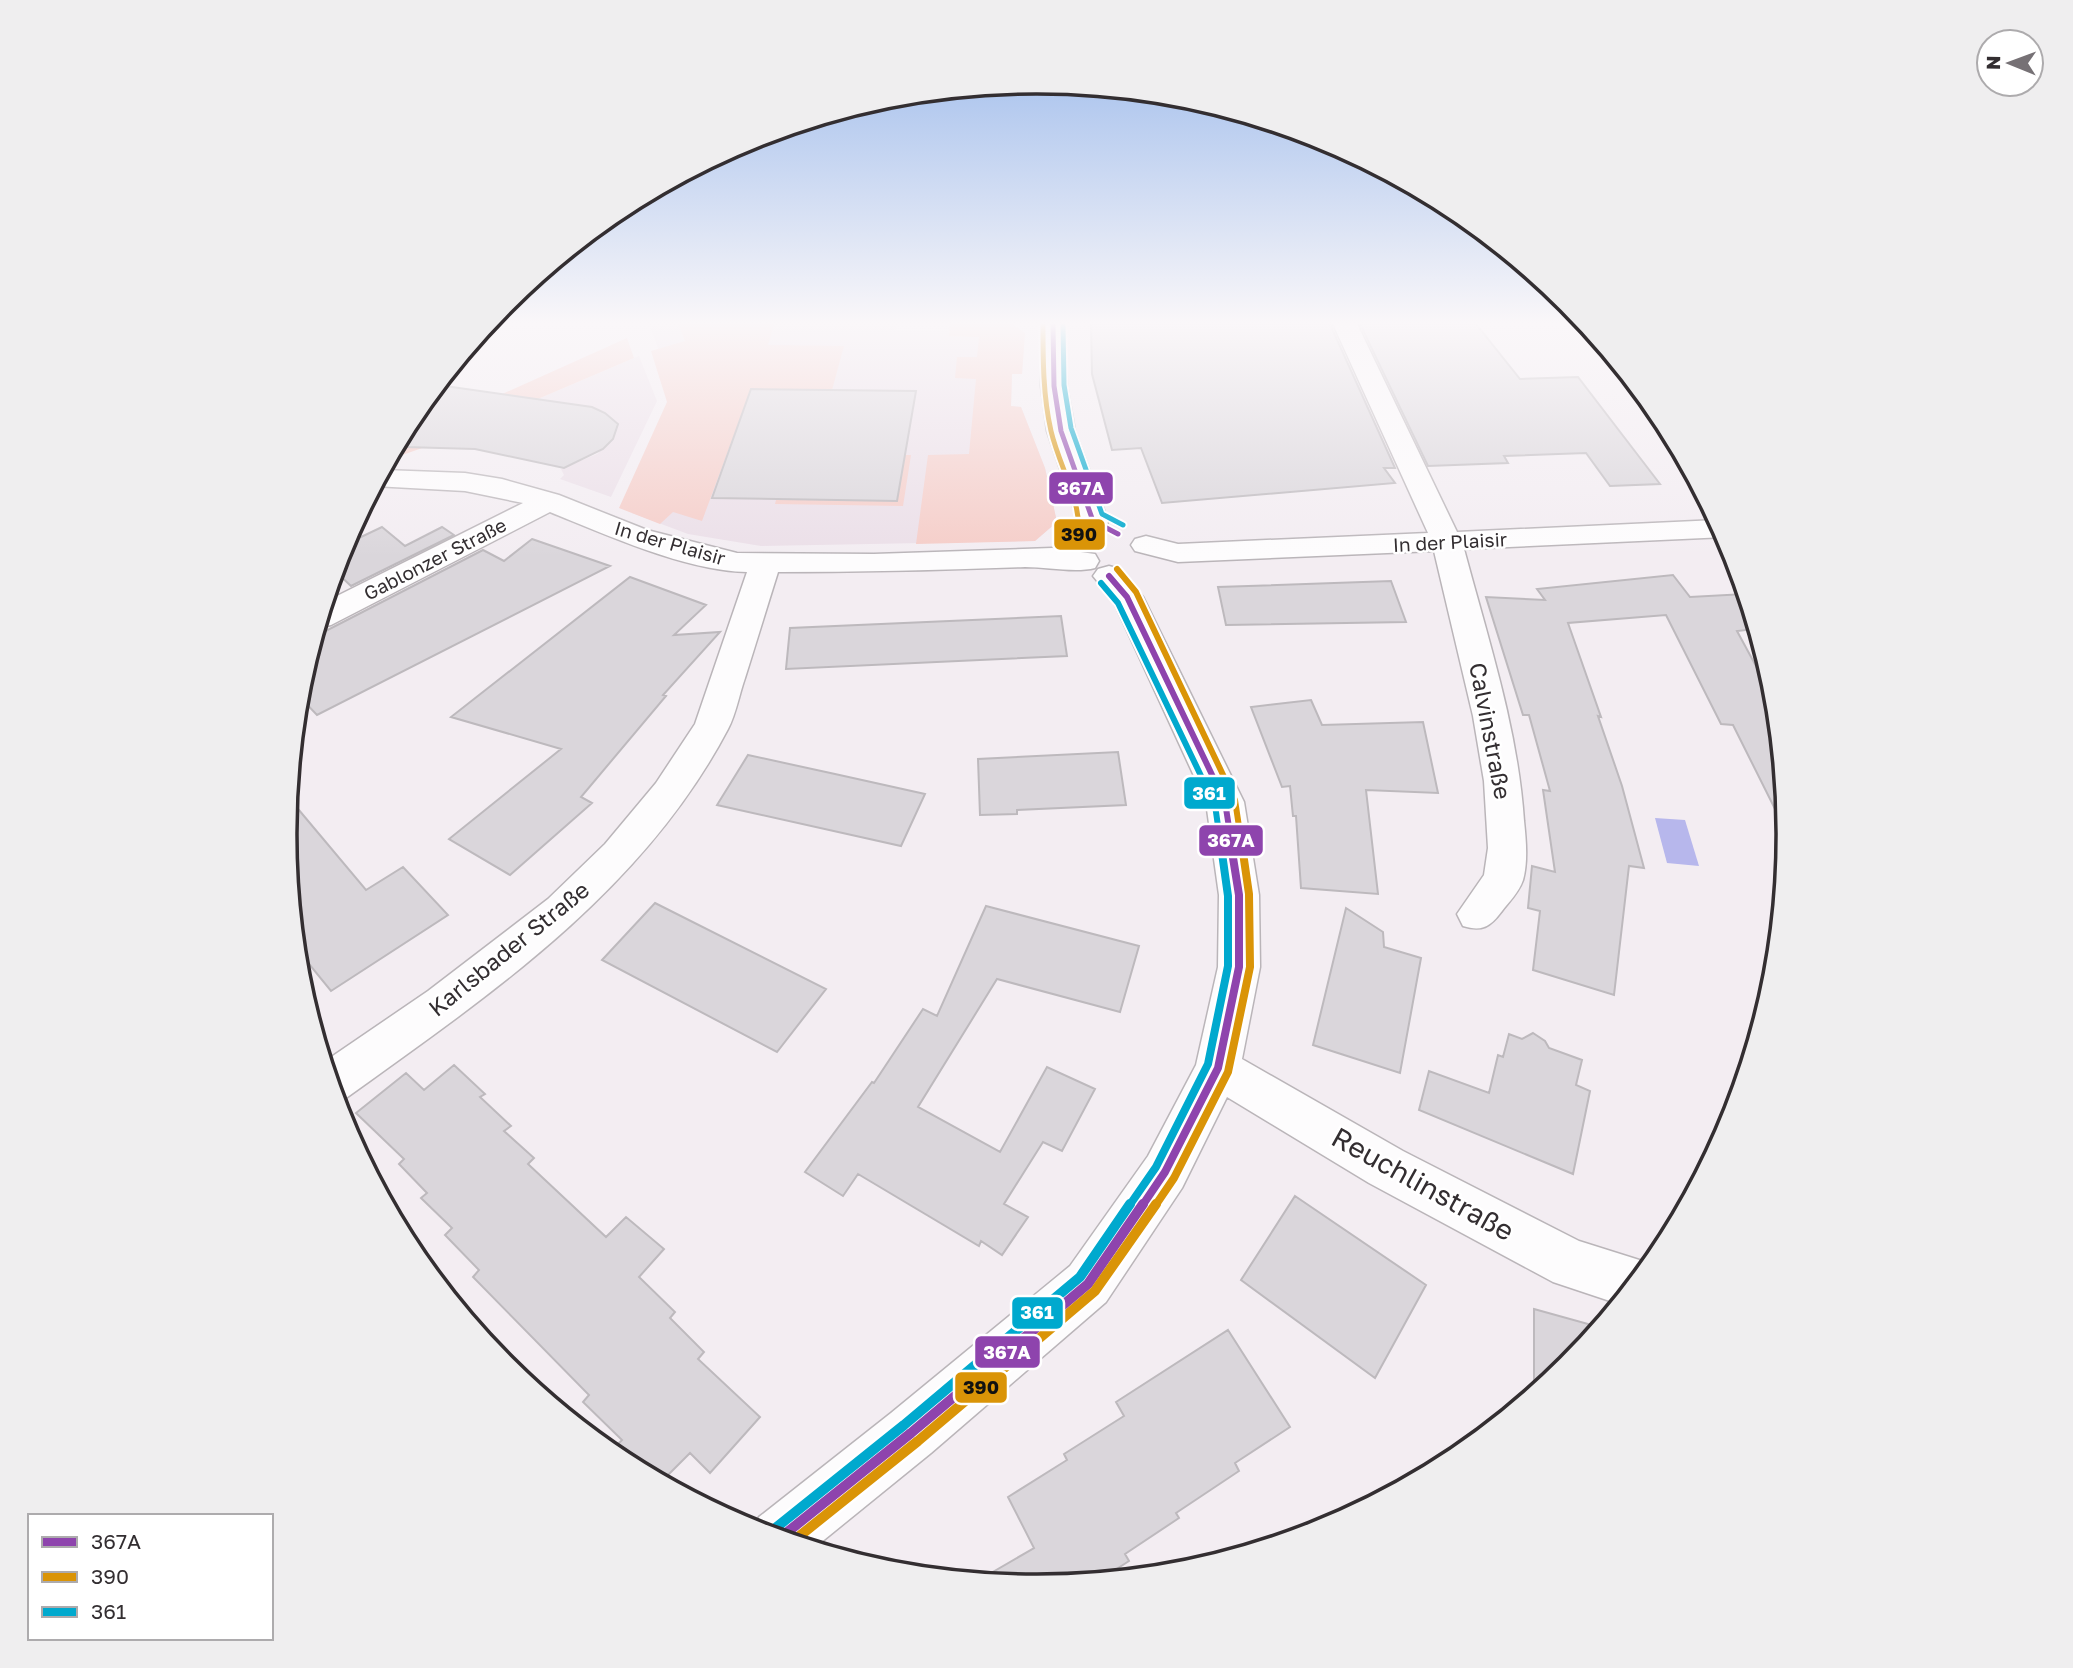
<svg xmlns="http://www.w3.org/2000/svg" width="2073" height="1668" font-family="'Golos Text',sans-serif">
<rect width="100%" height="100%" fill="#f3edf2"/>
<path fill="#ebdfe8" d="M649 324H897L896 330 948 331 950 325 1024 345 1022 374H1012L1011 406 1021 407 1045 468 1057 522 1035 541 761 546 688 534 632 513 674 418 658 348Z
M639 356 657 401 611 497 560 479 564 475 561 469 597 454 613 439 616 429 613 420 592 407 442 440Z"/>
<path fill="#f5cdc8" d="M678 324H774L768 345 844 346 832 390 751 389 702 521 673 512 660 524 619 508 667 402 651 351 685 341Z
M950 324H1012L1025 333 1022 374H1012L1011 406 1021 407 1045 468 1057 522 1035 541 916 544 928 455 969 454 976 379 955 378 957 357H977L979 337 949 336Z
M627 338 634 358 425 447 388 460 398 441Z
M905 455H911L903 506 775 504 778 492Z"/>
<path fill="#b7b7ec" d="M1655 818 1685 820 1699 866 1667 863Z"/>
<path fill="#dad6db" stroke="#bdb9bd" stroke-width="2" d="M1091 324H1330L1395 468H1384L1395 483 1162 503 1141 448 1112 450 1092 374Z
M1360 324H1476L1520 379 1578 377 1660 484 1610 486 1586 453 1504 456 1508 463 1428 466Z
M438 385 592 407 605 413 618 424 613 439 603 449 564 468 475 449 405 447V429L412 416Z
M751 389 916 391 897 501 712 498Z
M382 527 405 546 442 527 454 535 351 586 335 571 342 546Z
M532 539 610 566 317 715 298 695 314 637 483 550 504 561Z
M1673 575 1690 597 1745 594 1756 629 1737 631 1775 701 1788 828 1785 829 1733 725 1721 724 1666 615 1568 623 1601 717 1598 716 1622 786 1644 868 1629 866 1614 995 1533 970 1540 911 1528 908 1532 866 1555 872 1543 790 1550 791 1529 715H1523L1486 597 1545 600 1537 589Z
M630 577 706 605 674 635 720 632 663 695 666 696 581 797 592 803 510 875 449 839 561 749 451 717Z
M1391 581 1406 622 1226 625 1218 587Z
M1061 616 1067 656 786 669 790 628Z
M1311 700 1322 725 1423 722 1438 793 1366 790 1378 894 1301 888 1296 816H1293L1290 786 1282 787 1251 707Z
M1118 752 1126 805 1017 810V814L980 815 978 759Z
M748 755 835 774 925 794 901 846 717 805Z
M288 797 366 890 403 867 448 915 331 991 296 948 285 834Z
M655 903 826 989 777 1052 602 960Z
M986 906 1139 946 1120 1012 997 979 918 1107 1000 1152 1047 1067 1095 1089 1062 1151 1043 1142 1004 1204 1028 1217 1002 1255 981 1241 979 1246 858 1174 843 1196 805 1172 872 1082 874 1083 923 1009 937 1016Z
M1346 908 1383 932 1384 947 1421 958 1400 1073 1313 1045Z
M1533 1033 1545 1041 1549 1048 1582 1060 1576 1085 1590 1091 1573 1174 1419 1110 1429 1071 1489 1093 1498 1055 1503 1057 1509 1034 1522 1039Z
M454 1065 485 1094 480 1097 511 1126 504 1131 534 1158 528 1164 606 1237 626 1217 664 1249 639 1277 675 1312 670 1318 704 1352 698 1359 760 1417 710 1473 690 1453 661 1482 627 1464 613 1449 622 1440 583 1402 589 1395 473 1277 479 1270 445 1235 452 1228 421 1198 427 1193 399 1164 404 1159 356 1113 406 1073 424 1090Z
M1295 1196 1426 1285 1375 1378 1241 1280Z
M1534 1309 1599 1327 1568 1366 1534 1393Z
M1228 1330 1290 1427 1235 1463 1239 1471 1176 1513 1179 1518 1125 1554 1129 1561 1101 1579 1036 1586 979 1580 1034 1548 1008 1497 1067 1460 1064 1454 1124 1416 1116 1402Z"/>
<g fill="none" stroke-linecap="round" stroke-linejoin="round">
<defs>
<path id="minor" d="M1041 324H1065L1067 386 1075 431 1108 521 1104 542 1100 548 1089 551 1078 548 1074 542 1078 521 1047 431 1041 386Z
M1333 324H1357L1457 532 1717 520 1726 537 1464 549C1488 639 1518 729 1524 821 1526 840 1528 862 1523 880 1519 892 1509 902 1502 911 1490 927 1482 932 1463 926L1457 914 1484 875 1488 848 1484 781 1473 716 1434 551 1178 562 1135 551 1131 545 1135 539 1146 536 1178 544 1428 533Z
M383 470 465 473 502 479 559 495 647 530 737 553 874 554 1052 548 1095 554 1099 561 1095 568C1075 573 1047 567 1025 567 943 570 860 572 778 572 767 607 756 643 745 678 739 695 736 714 728 729 643 891 491 994 346 1098L336 1101 324 1062 428 991 548 899 605 844 656 783 695 724 747 572C686 571 607 535 550 512L331 625 317 628 325 602 523 503 465 491 374 486Z
M1109 566 1120 569 1143 597 1244 802 1259 895 1260 967 1242 1059 1403 1151 1579 1241 1652 1264 1619 1304 1553 1282 1369 1183 1227 1097 1182 1188 1106 1302 931 1453 814 1548 754 1530 759 1517 891 1413 1070 1266 1148 1156 1196 1065 1218 967 1219 895 1206 802 1113 600 1093 576 1098 569Z"/>
</defs>
<use href="#minor" stroke="#bab5b9" stroke-width="3"/>
<use href="#minor" fill="#fdfcfd" fill-rule="evenodd"/>
<defs>
<path id="bus-1-far3" d="M1053 324 1054 386 1061 431 1093 521 1118 534"/>
<path id="bus-1-far2" d="M1109 576 1127 597 1225 802 1231 840"/>
<path id="bus-1-far1" d="M1142 1206 1165 1172 1218 1068 1239 967V895L1230 839"/>
<path id="bus-1" d="M780 1538 911 1433 1088 1284 1143 1204"/>
<path id="bus-2-far3" d="M1043 324C1043 360 1043 396 1051 431 1060 469 1082 500 1079 540"/>
<path id="bus-2-far2" d="M1117 569 1136 592 1235 800 1241 840"/>
<path id="bus-2-far1" d="M1155 1206 1174 1178 1228 1072 1250 967 1249 894 1241 839"/>
<path id="bus-2" d="M792 1542 918 1441 1095 1291 1156 1204"/>
<path id="bus-3-far3" d="M1063 324 1064 385 1071 428 1102 514 1123 525"/>
<path id="bus-3-far2" d="M1101 583 1118 603 1215 805 1220 840"/>
<path id="bus-3-far1" d="M1129 1206 1156 1167 1208 1064 1228 966V896L1220 839"/>
<path id="bus-3" d="M773 1530 904 1425 1080 1277 1130 1204"/>
</defs>
<use href="#bus-1-far3" stroke="#fff" stroke-width="9"/>
<use href="#bus-1-far2" stroke="#fff" stroke-width="10"/>
<use href="#bus-1-far1" stroke="#fff" stroke-width="13"/>
<use href="#bus-1" stroke="#fff" stroke-width="15"/>
<use href="#bus-2-far3" stroke="#fff" stroke-width="9"/>
<use href="#bus-2-far2" stroke="#fff" stroke-width="10"/>
<use href="#bus-2-far1" stroke="#fff" stroke-width="13"/>
<use href="#bus-2" stroke="#fff" stroke-width="15"/>
<use href="#bus-3-far3" stroke="#fff" stroke-width="9"/>
<use href="#bus-3-far2" stroke="#fff" stroke-width="10"/>
<use href="#bus-3-far1" stroke="#fff" stroke-width="13"/>
<use href="#bus-3" stroke="#fff" stroke-width="15"/>
<use href="#bus-1-far3" stroke="#8e44ad" stroke-width="5"/>
<use href="#bus-1-far2" stroke="#8e44ad" stroke-width="6"/>
<use href="#bus-1-far1" stroke="#8e44ad" stroke-width="8"/>
<use href="#bus-1" stroke="#8e44ad" stroke-width="10"/>
<use href="#bus-2-far3" stroke="#da9407" stroke-width="5"/>
<use href="#bus-2-far2" stroke="#da9407" stroke-width="6"/>
<use href="#bus-2-far1" stroke="#da9407" stroke-width="8"/>
<use href="#bus-2" stroke="#da9407" stroke-width="10"/>
<use href="#bus-3-far3" stroke="#00a9ce" stroke-width="5"/>
<use href="#bus-3-far2" stroke="#00a9ce" stroke-width="6"/>
<use href="#bus-3-far1" stroke="#00a9ce" stroke-width="8"/>
<use href="#bus-3" stroke="#00a9ce" stroke-width="10"/>
</g>
<linearGradient id="sky" x2="0" y2="1"><stop stop-color="#94b5ea"/><stop offset="0.58" stop-color="#faf7f9"/><stop offset="1" stop-color="#faf7f9" stop-opacity="0"/></linearGradient>
<rect width="2073" height="557" fill="url(#sky)"/>
<g text-anchor="middle" stroke-width="5" stroke-linejoin="round" paint-order="stroke">
<g font-size="19" fill="#332e31" stroke="#fff">
<text transform="translate(1450 542) rotate(-3)" y="7">In der Plaisir</text>
<text transform="translate(670 543) rotate(16)" y="7">In der Plaisir</text>
<text transform="translate(435 559) rotate(-27)" y="7">Gablonzer Straße</text>
</g>
<g font-size="23" fill="#332e31" stroke="#fff">
<text transform="translate(1490 731) rotate(79)" y="8">Calvinstraße</text>
<text transform="translate(509 949) rotate(-39)" y="8">Karlsbader Straße</text>
</g>
<g font-size="28" fill="#332e31" stroke="#fff">
<text transform="translate(1423 1184) rotate(29)" y="10">Reuchlinstraße</text>
</g>
</g>
<path d="M0 0H2073V1668H0ZM1036 94H1037A739 739 0 0 1 1776 833V835A739 739 0 0 1 1037 1574H1036A739 739 0 0 1 297 835V833A739 739 0 0 1 1036 94Z" fill="#efeeef" fill-rule="evenodd"/>
<path fill="none" stroke="#332e31" stroke-width="3.5" d="M1036 94H1037A739 739 0 0 1 1776 833V835A739 739 0 0 1 1037 1574H1036A739 739 0 0 1 297 835V833A739 739 0 0 1 1036 94Z"/>
<g stroke="#fff" stroke-width="2.5">
<rect x="1048" y="471" width="66" height="34" rx="7" fill="#8e44ad"/>
<rect x="1053" y="518" width="53" height="33" rx="7" fill="#da9407"/>
<rect x="1183" y="776" width="53" height="34" rx="7" fill="#00a9ce"/>
<rect x="1198" y="824" width="66" height="33" rx="7" fill="#8e44ad"/>
<rect x="1011" y="1296" width="53" height="34" rx="7" fill="#00a9ce"/>
<rect x="974" y="1335" width="67" height="34" rx="7" fill="#8e44ad"/>
<rect x="954" y="1371" width="54" height="33" rx="7" fill="#da9407"/>
</g>
<g font-size="19" text-anchor="middle" font-weight="bold" fill="#fff">
<text x="1081" y="495">367A</text>
<text x="1209" y="800">361</text>
<text x="1231" y="847">367A</text>
<text x="1037" y="1319">361</text>
<text x="1007" y="1359">367A</text>
</g>
<g font-size="19" text-anchor="middle" font-weight="bold" fill="#111">
<text x="1079" y="541">390</text>
<text x="981" y="1394">390</text>
</g>
<rect x="28" y="1514" width="245" height="126" fill="#ffffff" stroke="#adabad" stroke-width="2"/>
<rect x="42" y="1537" width="35" height="10" fill="#8e44ad" stroke="#adabad" stroke-width="2"/>
<text x="91" y="1549" font-size="21" fill="#332e31">367A</text>
<rect x="42" y="1572" width="35" height="10" fill="#da9407" stroke="#adabad" stroke-width="2"/>
<text x="91" y="1584" font-size="21" fill="#332e31">390</text>
<rect x="42" y="1607" width="35" height="10" fill="#00a9ce" stroke="#adabad" stroke-width="2"/>
<text x="91" y="1619" font-size="21" fill="#332e31">361</text>
<g transform="translate(2010 63) rotate(271)"><circle r="33" fill="#ffffff" stroke="#adabad" stroke-width="2"/>
<path d="M0-5L12 26L0 18L-12 26Z" fill="#767175"/>
<text y="-10" font-size="19" font-weight="bold" text-anchor="middle" fill="#332e31">N</text>
</g>
</svg>
